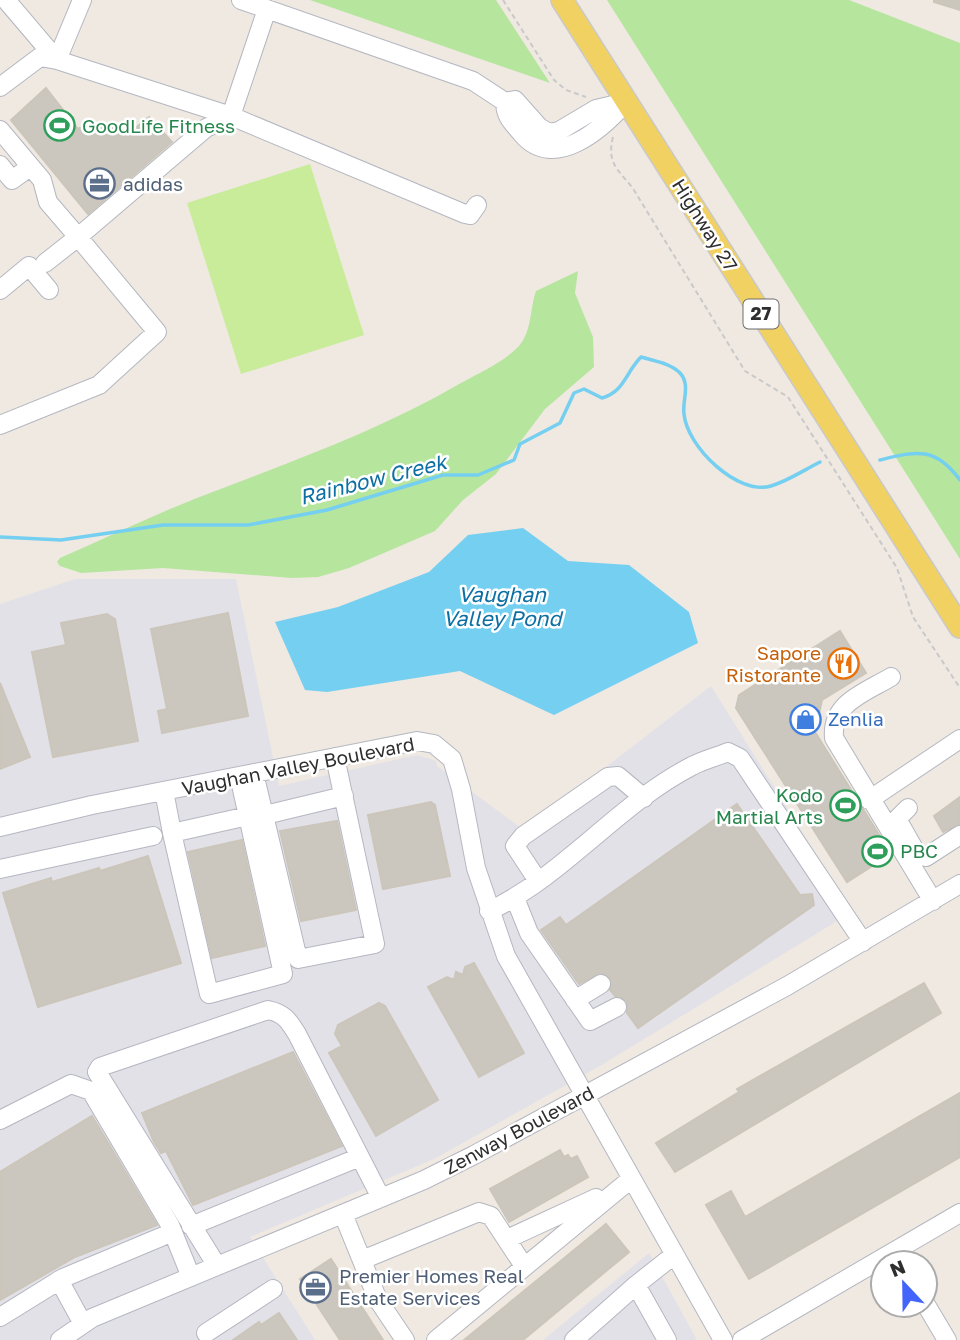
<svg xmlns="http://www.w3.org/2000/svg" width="960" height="1340" font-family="'Golos Text',sans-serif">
<rect width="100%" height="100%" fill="#efe9e1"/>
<path fill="#e3e1e8" d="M75 579H236L279 786 417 755 436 761 437 766 524 830 711 686 852 912 600 1066 434 1159 250 1237 315 1340H0V604Z
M649 1253 697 1340H543Z"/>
<path fill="#b6e59e" d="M310 0H496L550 83Z
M607 0H849L960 43V559Z
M578 271 575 293 593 337 594 367 545 409 496 474 463 500 435 531 349 568 318 577 292 578 163 568 81 573 60 566 57 562 60 558C106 538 151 516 197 498 287 463 377 432 461 383 481 372 504 362 519 346 532 331 530 308 536 291Z"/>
<path fill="#c9ec9a" d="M310 164 364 335 241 374 187 203Z"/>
<path fill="#75cff0" d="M523 528 568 561 629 565 689 612 698 643 554 715 460 671 327 692 305 690 275 622 338 607 429 572 468 535Z"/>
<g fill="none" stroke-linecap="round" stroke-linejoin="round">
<path stroke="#75cff0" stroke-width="3.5" d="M880 460C917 451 935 446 960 480
M0 537 61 540 163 525H248L327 510 443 475H478L514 460 520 444 560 423 574 393 584 389 602 398C625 391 625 373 641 357 654 361 670 363 680 373 691 385 682 400 684 414 687 447 738 496 771 486 788 481 804 470 820 462"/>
</g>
<path fill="#cbc7bf" stroke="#cbc5ba" stroke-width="2" d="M934 0H960V10L934 2Z
M46 88 78 129 89 123 106 124 124 137 149 117 172 142 88 214 11 120Z
M228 613 248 716 162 733 158 711 167 709 151 629Z
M107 614 115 619 138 741 53 757 32 652 66 645 61 623Z
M840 631 866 673 822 700 815 732 891 854 847 882 736 708 739 695Z
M0 683 30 757 0 769Z
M960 797V824L943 832 934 816Z
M431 802 435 805 450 876 383 889 368 815Z
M737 804 800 895 812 894 814 905 638 1028 627 1013V1001L615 996 610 990V978L600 973 579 984 541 930 560 917 566 925Z
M337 821 356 910 301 921 280 831Z
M242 840 265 946 212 958 188 852Z
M148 856 181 963 38 1007 3 893 51 878 52 882 99 868 100 871Z
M474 963 524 1053 479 1077 428 987 447 977 454 980 456 972 463 975 465 967Z
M924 983 941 1013 675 1172 656 1143 739 1092 737 1089Z
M379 1003 385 1006 438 1100 376 1136 329 1053 342 1046 335 1034 338 1025Z
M293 1052 342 1146 193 1205 166 1151 161 1153 154 1142 142 1113Z
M960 1093V1157L749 1279 706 1205 731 1191 745 1217Z
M92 1116 157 1225 75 1257 0 1300V1172Z
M560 1150 564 1157 568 1155 571 1159 577 1156 588 1177 509 1222 490 1189Z
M606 1224 629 1252 523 1340H464Z
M331 1259 383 1340H340L300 1279Z
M279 1313 297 1340H233L259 1322 261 1325Z"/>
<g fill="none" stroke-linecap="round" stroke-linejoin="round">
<defs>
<path id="minor" d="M6 0 57 60 82 0
M241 0 473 81 505 102 515 100 539 127 549 133 559 131 596 109 626 102
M0 87 40 57 57 60 231 116 465 214 470 215 477 205
M505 102C505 117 513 123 522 134 554 172 602 129 626 102
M0 130 42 180 48 202 78 237 206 128 231 116 267 9
M0 165 12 180 30 167
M0 290 29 266 49 290
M0 425 99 385 157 332 78 237 45 263
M891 677C864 693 831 703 834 738L933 901
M254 773 298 959 375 944 335 757
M164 791 172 833 248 816 239 776
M869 800 960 739
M908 808 897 819 917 854 926 857 960 835
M265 815 344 796
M0 827 92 805 417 741 434 744 452 759 461 789 476 868 506 956 723 1340
M172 833 209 994 283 974 248 816
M0 869 153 836
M538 881 515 846 523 836 608 777 618 776 644 798
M515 898 529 933 590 1021 617 1007
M489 911C565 875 618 804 692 766 703 760 716 757 728 752L740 758 863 942
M575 1000 601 984
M0 1120 71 1084 91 1091 170 1225 191 1277
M343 1214 378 1300 405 1340
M191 1226 360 1157
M507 1239 596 1198
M362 1260 479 1212 491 1216 524 1266
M217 1266 97 1072 100 1067 268 1010C284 1013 289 1021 297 1034L381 1198
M59 1280 83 1324
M925 1303 947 1340
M0 1317 63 1278 173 1232
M206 1333 273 1289
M60 1340 92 1318 424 1180 474 1155 787 986 960 884
M436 1340 631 1179
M574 1340 636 1285
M667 1340 636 1285 674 1255
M742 1340 960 1213"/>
<path id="major" d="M562 0 960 627"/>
</defs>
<use href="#minor" stroke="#b4b7c1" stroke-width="20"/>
<use href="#major" stroke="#c9c9c9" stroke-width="24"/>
<path stroke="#c9c9c9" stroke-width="2" stroke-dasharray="5 3.5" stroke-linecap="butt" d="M503 0 554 80 566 90 586 97
M613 137C607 162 616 168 632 187L745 371 788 397 897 568 913 617 960 688"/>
<use href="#minor" stroke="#fff" stroke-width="18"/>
<use href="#major" stroke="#f2d163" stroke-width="21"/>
</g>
<defs>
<symbol id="stadium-ring" viewBox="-11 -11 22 22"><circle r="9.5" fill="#fff" stroke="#2e9e5b" stroke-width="1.5"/><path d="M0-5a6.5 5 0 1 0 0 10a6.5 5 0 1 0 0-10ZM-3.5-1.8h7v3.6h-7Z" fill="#2e9e5b"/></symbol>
<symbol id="office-ring" viewBox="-11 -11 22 22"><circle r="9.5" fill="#fff" stroke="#5c6f8a" stroke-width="1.5"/><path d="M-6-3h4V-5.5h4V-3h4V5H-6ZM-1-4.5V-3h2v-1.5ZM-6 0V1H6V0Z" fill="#5c6f8a"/></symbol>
<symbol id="restaurant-ring" viewBox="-11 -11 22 22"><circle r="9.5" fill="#fff" stroke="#e8710a" stroke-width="1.5"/><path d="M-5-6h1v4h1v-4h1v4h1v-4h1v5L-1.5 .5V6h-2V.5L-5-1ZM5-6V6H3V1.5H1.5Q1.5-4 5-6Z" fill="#e8710a"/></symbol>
<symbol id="shop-ring" viewBox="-11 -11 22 22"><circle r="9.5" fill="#fff" stroke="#3f7fe0" stroke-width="1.5"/><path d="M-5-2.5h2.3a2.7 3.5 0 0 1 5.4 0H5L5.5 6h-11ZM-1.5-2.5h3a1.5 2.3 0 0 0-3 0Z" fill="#3f7fe0"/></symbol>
</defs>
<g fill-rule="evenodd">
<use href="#stadium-ring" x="42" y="108" width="35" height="35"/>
<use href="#office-ring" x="82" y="166" width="35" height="35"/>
<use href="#restaurant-ring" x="826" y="646" width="35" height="35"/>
<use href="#shop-ring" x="788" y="702" width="35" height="35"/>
<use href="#stadium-ring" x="828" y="788" width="35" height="35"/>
<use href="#stadium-ring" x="860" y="834" width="35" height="35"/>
<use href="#office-ring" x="298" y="1270" width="35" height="35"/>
</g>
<g text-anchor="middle" stroke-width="5" stroke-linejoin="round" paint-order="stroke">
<rect fill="#fff" stroke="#6d6d6d" stroke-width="2" x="743.5" y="299.5" width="35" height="29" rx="5"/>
<g font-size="18" font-weight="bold" fill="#2e2e2e">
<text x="761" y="320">27</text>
</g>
<g font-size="19" fill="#27864d" stroke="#fff" text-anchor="start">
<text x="82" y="133">GoodLife Fitness</text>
<text x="823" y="802" text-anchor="end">Kodo<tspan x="823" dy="22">Martial Arts</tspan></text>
<text x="900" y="858">PBC</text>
</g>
<g font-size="19" fill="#4e5e75" stroke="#fff" text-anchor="start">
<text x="123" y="191">adidas</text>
<text x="339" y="1283">Premier Homes Real<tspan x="339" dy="22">Estate Services</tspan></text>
</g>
<g font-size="19" fill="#2e2e2e" stroke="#fff">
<text transform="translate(705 225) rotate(58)" y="7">Highway 27</text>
<text transform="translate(298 766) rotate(-11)" y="7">Vaughan Valley Boulevard</text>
<text transform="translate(519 1130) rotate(-28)" y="7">Zenway Boulevard</text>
</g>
<g font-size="19" fill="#c56008" stroke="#fff" text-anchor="end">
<text x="821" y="660">Sapore<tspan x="821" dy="22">Ristorante</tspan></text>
</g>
<g font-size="19" fill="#366cbe" stroke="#fff" text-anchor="start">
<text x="828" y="726">Zenlia</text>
</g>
<g font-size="21" font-style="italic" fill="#0d6fa3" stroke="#fff">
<text transform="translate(373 480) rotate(-14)" y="7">Rainbow Creek</text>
<text x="502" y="602">Vaughan<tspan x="502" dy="24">Valley Pond</tspan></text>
</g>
</g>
<g transform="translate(904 1284) rotate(338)"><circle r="33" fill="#ffffff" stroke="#ababab" stroke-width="2"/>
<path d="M0-5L12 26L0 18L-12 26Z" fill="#4264fb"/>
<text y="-10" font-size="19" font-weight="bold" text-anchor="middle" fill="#2e2e2e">N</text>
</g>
</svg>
